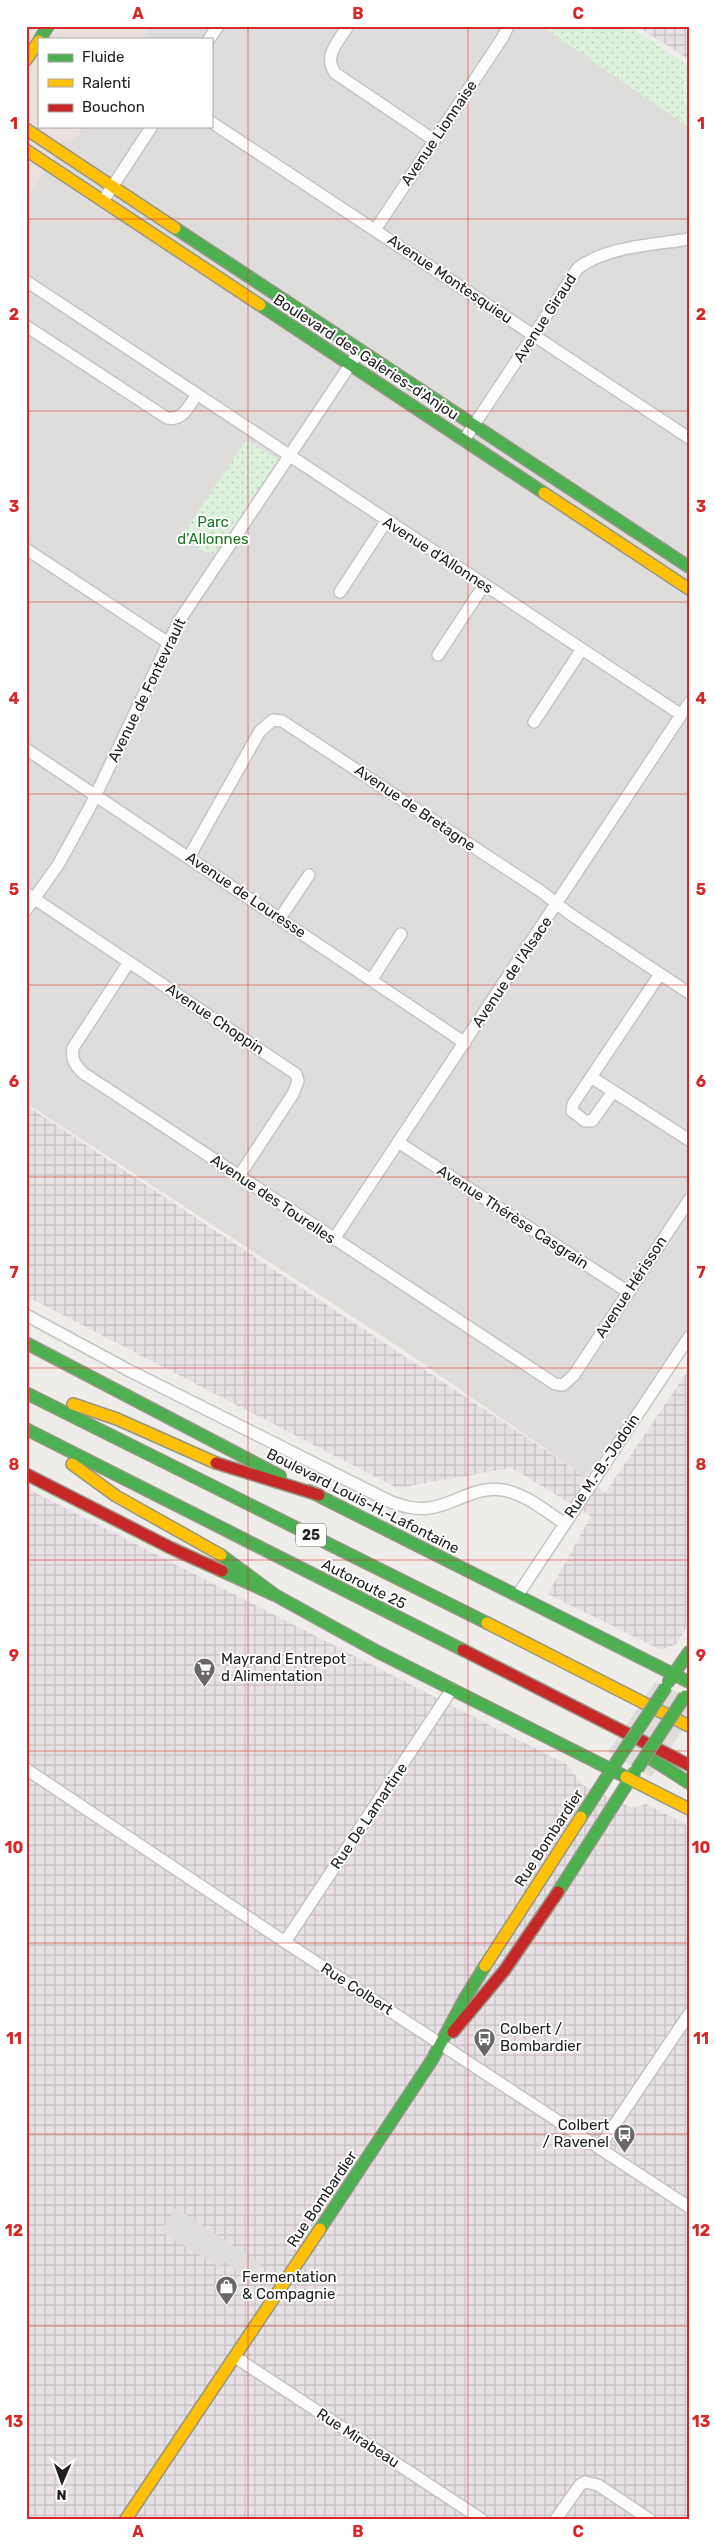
<svg xmlns="http://www.w3.org/2000/svg" width="715" height="2545" font-family="Rubik,sans-serif">
<defs>
<pattern id="industrial-grid" width="8" height="8" patternUnits="userSpaceOnUse" patternTransform="scale(1.25)"><rect width="8" height="8" fill="#e7e0e4"/><path d="M0 4h8M4 0v8" fill="none" stroke="#c6c0c3"/></pattern>
<pattern id="park-dots" width="8" height="8" patternUnits="userSpaceOnUse" patternTransform="scale(1.25)"><rect width="8" height="8" fill="#dcf1dc"/><path d="M2 2h.1M6 6h.1" fill="none" stroke="#bccebc" stroke-width="1.8" stroke-linecap="round"/></pattern>
</defs>
<rect width="100%" height="100%" fill="#efedea"/>
<path fill="#dedddb" d="M150 26H542L689 127V1331L586 1477 402 1349 26 1103V201L62 142 75 139 84 126H211V39H142Z"/>
<path fill="#ebe0de" d="M26 26H150L142 39H39V126H84L75 139 62 143 26 201Z"/>
<path fill="url(#industrial-grid)" d="M637 26H689V60L685 57Z
M26 1105 586 1477 605 1493 689 1369V1624L676 1644 661 1650 548 1594 591 1516 512 1468 397 1488 26 1296Z
M26 1488 566 1764 583 1785 632 1808 646 1804 689 1826V2519H26Z"/>
<path fill="url(#park-dots)" d="M542 26H629L689 66V127Z
M247 439 282 462 222 557C205 550 192 552 185 531Z"/>
<path fill="#dfdedd" d="M176 2208 261 2264 251 2280 223 2261 219 2267 160 2231Z"/>
<path fill="#dedddc" d="M655 1682 689 1697V1720L651 1777 608 1752Z"/>
<g fill="none" stroke-linecap="round" stroke-linejoin="round">
<defs>
<path id="street" d="M348 26C338 42 323 56 335 73L434 140
M209 39 218 26
M211 122 689 438
M103 201 152 126
M375 230 503 37 508 26
M26 281 680 714
M26 326 167 418C183 421 189 406 197 394
M464 440 578 268C608 246 653 245 689 239
M26 549 167 642
M340 592 387 520
M438 655 484 585
M534 722 582 649
M26 749 465 1043
M189 857 260 731 273 720 282 721 542 892 570 914 689 993
M26 893 296 1074 298 1081 293 1094 239 1176
M26 910 58 865 90 807 179 621 360 350
M280 918 309 875
M129 962 73 1048C71 1059 75 1065 83 1073L555 1384 563 1385 574 1375 689 1200
M372 979 401 934
M591 1077 689 1140
M613 1092 592 1121H585L572 1111 573 1104 660 974
M398 1142 628 1292
M334 1239 689 703
M26 1315 128 1370 391 1502C403 1506 415 1510 429 1508 454 1505 476 1485 503 1490 526 1494 545 1511 564 1523
M517 1596 689 1337
M26 1769 285 1942 689 2207
M285 1942 452 1689
M599 2148 689 2014
M235 2357 481 2519
M556 2519 580 2485 585 2482 598 2485 649 2519"/>
<path id="fast" d="M40 39 48 26
M175 228 689 567
M260 305 544 493
M26 1343 280 1476
M26 1393 487 1623
M26 1429 463 1650
M309 1491 689 1682
M221 1555 275 1595
M222 1571 275 1595 378 1652 626 1777
M669 1681 689 1652
M650 1758 689 1783
M581 1817 619 1758
M558 1892 634 1773
M320 2229 432 2060 465 1998 485 1966"/>
<path id="slow" d="M26 60 39 41
M26 129 175 228
M26 150 260 305
M544 493 689 589
M73 1404 117 1419 216 1463
M72 1464 116 1496 221 1555
M487 1623 689 1726
M626 1777 689 1809
M485 1966 581 1817
M126 2519 320 2229"/>
<path id="jam" d="M216 1463 319 1495
M26 1474 171 1548 222 1571
M463 1650 689 1765
M453 2032 504 1971 558 1892"/>
</defs>
<use href="#street" stroke="#c5c4c2" stroke-width="14"/>
<use href="#fast" stroke="#959784" stroke-width="14"/>
<use href="#slow" stroke="#959784" stroke-width="14"/>
<use href="#jam" stroke="#959784" stroke-width="14"/>
<use href="#street" stroke="#fdfcfc" stroke-width="11"/>
<use href="#fast" stroke="#4caf50" stroke-width="11"/>
<use href="#slow" stroke="#ffc107" stroke-width="11"/>
<use href="#jam" stroke="#c62828" stroke-width="11"/>
<defs>
<path id="fast-bridge" d="M619 1758 666 1687
M637 1769 685 1696"/>
</defs>
<use href="#fast-bridge" stroke="#959784" stroke-width="14" stroke-linecap="butt"/>
<use href="#fast-bridge" stroke="#4caf50" stroke-width="11"/>
</g>
<path fill="none" stroke="#d62828" stroke-width="1" stroke-opacity="0.55" d="M248 26V2519M468 26V2519M26 219H689M26 411H689M26 602H689M26 794H689M26 985H689M26 1177H689M26 1368H689M26 1560H689M26 1751H689M26 1943H689M26 2134H689M26 2326H689"/>
<defs>
<symbol id="supermarket-pin" viewBox="-11 -11 22 30"><path d="M0 17L-7.5 6A9.5 9.5 0 1 1 7.5 6Z" fill="#696867" stroke="#fff"/><path d="M-6-5.5h2.5l.6 2H6L4.5 2H-2.5L-4.4-4H-6ZM-1.5 3.2a1.3 1.3 0 1 0 .1 0ZM3 3.2a1.3 1.3 0 1 0 .1 0Z" fill="#fff"/></symbol>
<symbol id="bus-pin" viewBox="-11 -11 22 30"><path d="M0 17L-7.5 6A9.5 9.5 0 1 1 7.5 6Z" fill="#696867" stroke="#fff"/><path d="M-5-6H5V4H4V6H2V4H-2V6H-4V4H-5ZM-3.5-4V0h7V-4ZM-3.5 1.2v1.5H-2V1.2ZM2 1.2v1.5H3.5V1.2Z" fill="#fff"/></symbol>
<symbol id="shop-pin" viewBox="-11 -11 22 30"><path d="M0 17L-7.5 6A9.5 9.5 0 1 1 7.5 6Z" fill="#696867" stroke="#fff"/><path d="M-5-2.5h2.3a2.7 3.5 0 0 1 5.4 0H5L5.5 6h-11ZM-1.5-2.5h3a1.5 2.3 0 0 0-3 0Z" fill="#fff"/></symbol>
</defs>
<g fill-rule="evenodd">
<use href="#supermarket-pin" x="192" y="1656" width="25" height="34"/>
<use href="#bus-pin" x="472" y="2026" width="25" height="34"/>
<use href="#bus-pin" x="612" y="2122" width="25" height="34"/>
<use href="#shop-pin" x="214" y="2274" width="25" height="34"/>
</g>
<g text-anchor="middle" stroke-width="4" stroke-linejoin="round" paint-order="stroke">
<rect fill="#fff" stroke="#646464" stroke-width="1" x="296" y="1523.5" width="30" height="23" rx="4"/>
<g font-size="14" font-weight="bold" fill="#212121">
<text x="311" y="1540">25</text>
</g>
<g font-size="15" fill="#212121" stroke="#fff">
<text transform="translate(439 133) rotate(-56)" y="5">Avenue Lionnaise</text>
<text transform="translate(450 279) rotate(34)" y="5">Avenue Montesquieu</text>
<text transform="translate(545 318) rotate(-57)" y="5">Avenue Giraud</text>
<text transform="translate(366 357) rotate(33)" y="5">Boulevard des Galeries-d'Anjou</text>
<text transform="translate(438 555) rotate(33)" y="5">Avenue d'Allonnes</text>
<text transform="translate(147 690) rotate(-64)" y="5">Avenue de Fontevrault</text>
<text transform="translate(415 808) rotate(34)" y="5">Avenue de Bretagne</text>
<text transform="translate(246 895) rotate(34)" y="5">Avenue de Louresse</text>
<text transform="translate(512 972) rotate(-56)" y="5">Avenue de l'Alsace</text>
<text transform="translate(215 1019) rotate(34)" y="5">Avenue Choppin</text>
<text transform="translate(273 1199) rotate(34)" y="5">Avenue des Tourelles</text>
<text transform="translate(513 1217) rotate(33)" y="5">Avenue Thérèse Casgrain</text>
<text transform="translate(631 1287) rotate(-57)" y="5">Avenue Hérisson</text>
<text transform="translate(602 1466) rotate(-56)" y="5">Rue M.-B.-Jodoin</text>
<text transform="translate(363 1501) rotate(27)" y="5">Boulevard Louis-H.-Lafontaine</text>
<text transform="translate(364 1584) rotate(27)" y="5">Autoroute 25</text>
<text transform="translate(369 1816) rotate(-56)" y="5">Rue De Lamartine</text>
<text transform="translate(549 1838) rotate(-57)" y="5">Rue Bombardier</text>
<text transform="translate(357 1989) rotate(33)" y="5">Rue Colbert</text>
<text transform="translate(322 2199) rotate(-56)" y="5">Rue Bombardier</text>
<text transform="translate(358 2438) rotate(33)" y="5">Rue Mirabeau</text>
</g>
<g font-size="15" fill="#1a7523" stroke="#fff">
<text x="213" y="527">Parc<tspan x="213" dy="17">d'Allonnes</tspan></text>
</g>
<g font-size="15" fill="#212121" stroke="#fff" text-anchor="start">
<text x="221" y="1664">Mayrand Entrepot<tspan x="221" dy="17">d Alimentation</tspan></text>
<text x="500" y="2034">Colbert /<tspan x="500" dy="17">Bombardier</tspan></text>
<text x="609" y="2130" text-anchor="end">Colbert<tspan x="609" dy="17">/ Ravenel</tspan></text>
<text x="242" y="2282">Fermentation<tspan x="242" dy="17">&amp; Compagnie</tspan></text>
</g>
</g>
<rect width="715" height="2545" fill="none" stroke="#ffffff" stroke-width="55"/>
<rect x="38" y="38" width="175" height="90" fill="#ffffff" stroke="#a6a6a6"/>
<rect x="48" y="54" width="25" height="8" fill="#4caf50" stroke="#a6a6a6"/>
<text x="82" y="62" font-size="15" fill="#212121">Fluide</text>
<rect x="48" y="79" width="25" height="8" fill="#ffc107" stroke="#a6a6a6"/>
<text x="82" y="88" font-size="15" fill="#212121">Ralenti</text>
<rect x="48" y="104" width="25" height="8" fill="#c62828" stroke="#a6a6a6"/>
<text x="82" y="112" font-size="15" fill="#212121">Bouchon</text>
<g transform="translate(62 2482) rotate(182)" stroke="#ffffff" stroke-width="4" paint-order="stroke">
<path d="M0-4L9 19L0 12L-9 19Z" fill="#212121"/>
<text y="-8" font-size="14" font-weight="bold" text-anchor="middle" fill="#212121">N</text>
</g>
<rect x="28" y="28" width="660" height="2490" fill="none" stroke="#d62828" stroke-width="2"/>
<g font-size="16" text-anchor="middle" font-weight="bold" fill="#d62828">
<text x="138" y="19">A</text>
<text x="358" y="19">B</text>
<text x="578" y="19">C</text>
<text x="14" y="129">1</text>
<text x="701" y="129">1</text>
<text x="14" y="320">2</text>
<text x="701" y="320">2</text>
<text x="14" y="512">3</text>
<text x="701" y="512">3</text>
<text x="14" y="704">4</text>
<text x="701" y="704">4</text>
<text x="14" y="895">5</text>
<text x="701" y="895">5</text>
<text x="14" y="1087">6</text>
<text x="701" y="1087">6</text>
<text x="14" y="1278">7</text>
<text x="701" y="1278">7</text>
<text x="14" y="1470">8</text>
<text x="701" y="1470">8</text>
<text x="14" y="1661">9</text>
<text x="701" y="1661">9</text>
<text x="14" y="1853">10</text>
<text x="701" y="1853">10</text>
<text x="14" y="2044">11</text>
<text x="701" y="2044">11</text>
<text x="14" y="2236">12</text>
<text x="701" y="2236">12</text>
<text x="14" y="2427">13</text>
<text x="701" y="2427">13</text>
<text x="138" y="2537">A</text>
<text x="358" y="2537">B</text>
<text x="578" y="2537">C</text>
</g>
</svg>
